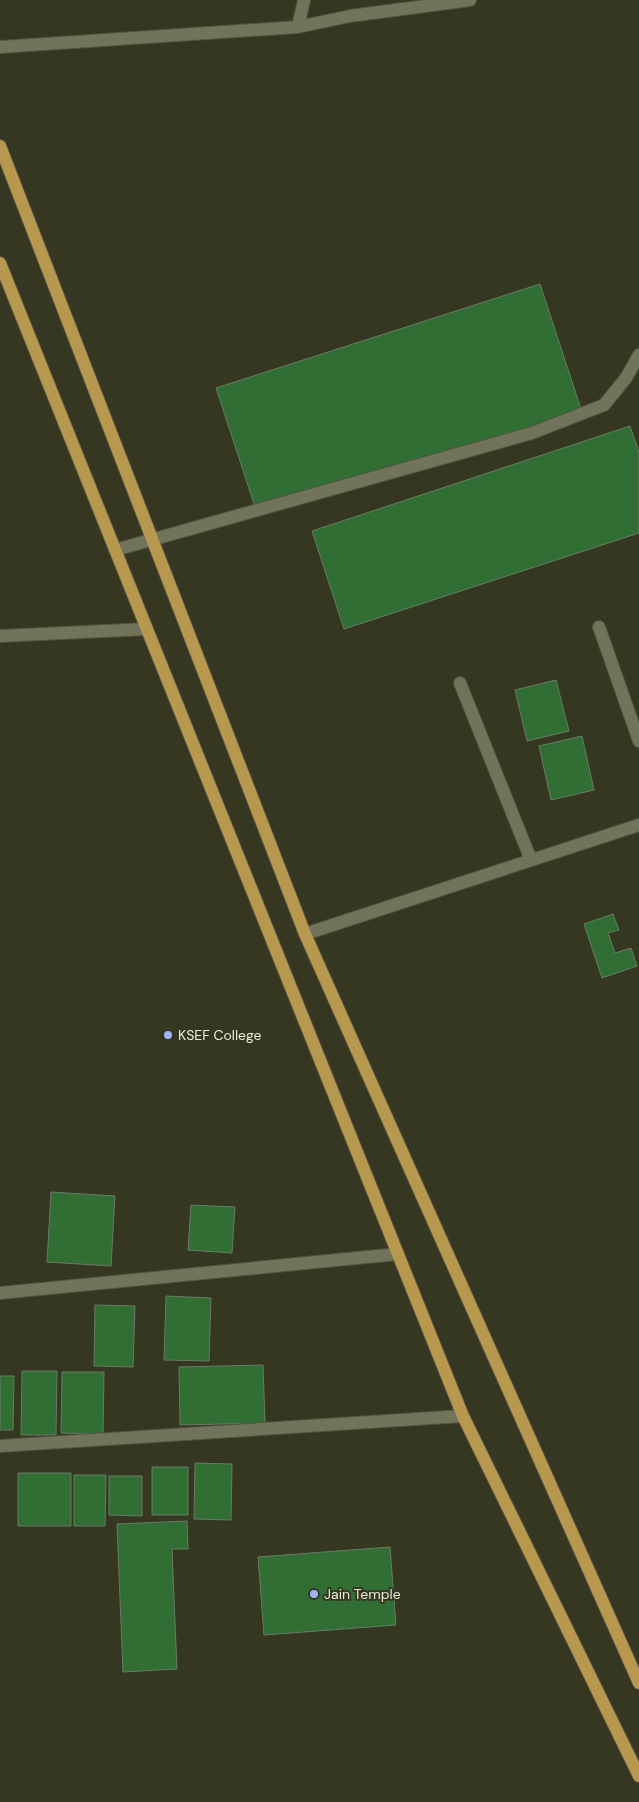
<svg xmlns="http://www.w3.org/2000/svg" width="639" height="1802" font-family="'DM Sans',sans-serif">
<rect width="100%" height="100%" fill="#353720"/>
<path fill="#316e33" stroke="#687b68" d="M540 284 582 412 258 516 216 388Z
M630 426 639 452V533L344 629 312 531Z
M556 680 569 731 527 741 515 690Z
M582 736 594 790 551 800 539 746Z
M613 914 619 930 608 933 615 953 631 948 637 966 602 978 584 924Z
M51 1192 115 1196 111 1266 47 1262Z
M191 1205 235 1207 232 1253 188 1250Z
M166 1296 211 1298 209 1361 164 1360Z
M95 1305 135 1306 133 1367 94 1366Z
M263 1365 265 1423 180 1425 179 1367Z
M22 1371H57L56 1435H21Z
M62 1372H104L103 1434 61 1433Z
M0 1376H14L13 1430H0Z
M195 1463 232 1464 231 1520 194 1519Z
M152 1467H188V1515H152Z
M18 1473H71V1526H18Z
M74 1475H106L105 1526H74Z
M109 1476H142V1516L109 1515Z
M187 1521 188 1549H172L177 1669 123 1672 117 1524Z
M390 1547 396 1625 264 1635 258 1557Z"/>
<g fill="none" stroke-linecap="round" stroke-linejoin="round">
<defs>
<path id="street" d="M298 27 304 0
M0 47 298 27 350 16 470 0
M115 550 532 433 604 405 626 378 639 355
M599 627 639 741
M0 636 147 629
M460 683 531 860
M305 934 639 825
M0 1293 398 1254
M0 1446 463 1416"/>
<path id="primary" d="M0 146 305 934 639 1683
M0 263 463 1416 639 1776"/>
</defs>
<use href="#street" stroke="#525340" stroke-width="14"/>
<use href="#primary" stroke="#525340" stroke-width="14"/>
<use href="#street" stroke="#71735a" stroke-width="12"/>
<use href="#primary" stroke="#b8974f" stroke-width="12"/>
</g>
<g fill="#a1b3fd" stroke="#353720" stroke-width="2">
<circle cx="168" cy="1035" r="5"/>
<circle cx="314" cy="1594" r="5"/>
</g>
<g text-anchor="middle" stroke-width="4" stroke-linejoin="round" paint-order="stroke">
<g font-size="14" fill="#eaebde" stroke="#353720" text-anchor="start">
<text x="178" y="1040">KSEF College</text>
<text x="324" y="1599">Jain Temple</text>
</g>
</g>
</svg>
